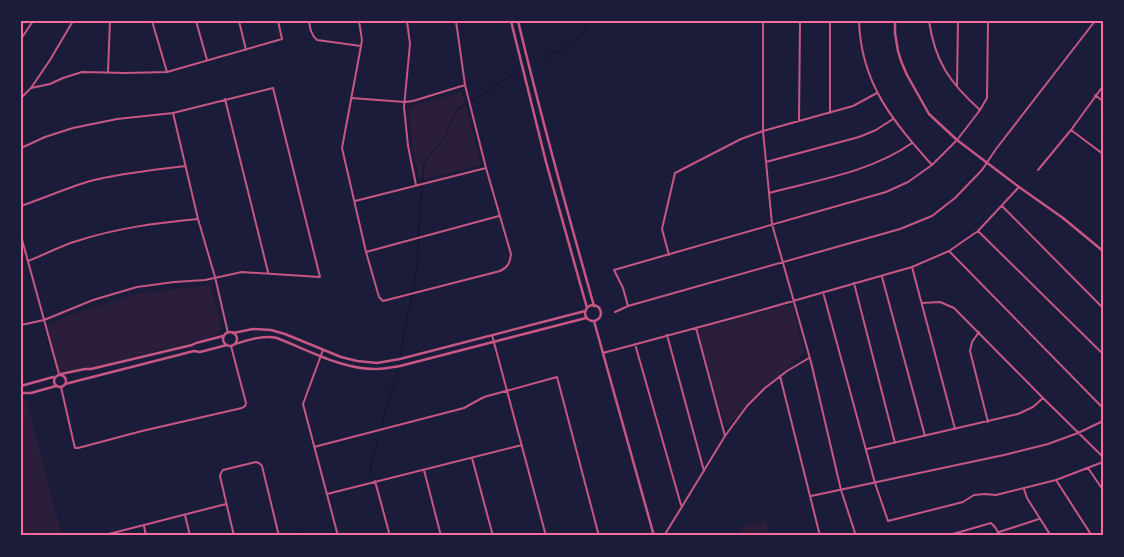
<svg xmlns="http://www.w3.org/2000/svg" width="1124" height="557" font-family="'Noto Sans',sans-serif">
<rect width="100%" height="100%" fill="#1b1b3a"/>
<path fill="#2a1e3b" d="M461 92 467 109 481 165 420 180 412 148 409 107Z
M211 285 222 330 214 336 65 375 57 373 45 326 83 310 139 294Z
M792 304 804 353 759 393 726 428 697 329Z
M26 399 62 536H21V400Z
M766 520 770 536H725L742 531 741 527Z"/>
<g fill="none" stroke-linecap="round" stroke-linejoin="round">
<path stroke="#12122b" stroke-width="1" d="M544 58C563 49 582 42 589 21
M400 355 417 270 419 224 424 162 445 137 456 111 520 70
M381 427 387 404 398 370
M369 475 378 439
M287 536 303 532"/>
<path stroke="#c65784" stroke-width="2" d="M152 21 167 72
M196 21 207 60
M239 21 246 50
M309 21C310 28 311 35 317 40L361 46
M359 21 362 40 361 46 342 148 366 252 379 297 383 301 500 271C508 267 510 263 511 254L486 168 465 85 456 21
M407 21 410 44 404 107 408 146 416 185
M763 21V131L772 224 811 362 841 490 856 536
M859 21C861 84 893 121 932 165
M929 21C935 62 950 83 980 110
M21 39 33 21
M108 71 110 21
M957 86 958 21
M31 88 50 84 63 78 82 72 126 73 167 72 282 39 278 21
M1095 95 1103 101
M21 98 31 88 50 60 73 21
M351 98 405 102 413 101 465 85
M225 99 268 272
M173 113 198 219 215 277 228 333
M830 113V21
M799 121 800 21
M1071 130 1103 154
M21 148 45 137 73 128 117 119 173 113 273 88 320 277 242 272 205 280 174 282 137 287 93 300 44 320 21 325
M766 162 859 137 876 130 893 119
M1038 170 1071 130 1103 86
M769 193C817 180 871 172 912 143
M355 201 486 168
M21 206C44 198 67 188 90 181 121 173 154 170 185 166
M1002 206 1103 308
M978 231 1103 354
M21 236 59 374
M949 251 1103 408
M366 252 499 216
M669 255 662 229 675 173 741 139 763 131 853 106 877 93
M28 261C44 255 60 246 77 241 117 228 156 223 198 219
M912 267 955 429
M882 277 925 436
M854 283 895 443
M823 292 875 483 888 521 963 502 974 495 985 494 996 495 1056 480 1103 462
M922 303 940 302 954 308 1043 398 1103 457
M628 306 623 288 614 270 886 192 908 182 932 165 957 140 980 110 987 98 988 21
M615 312 628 306 900 229 932 216 955 198 982 170 996 149 1095 21
M696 328 725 436
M979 332 972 342 970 351 988 422
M492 335 546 536
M667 335 704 471
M635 344 681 505
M323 350 303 404 338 536
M603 353 744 315 912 267 949 251 978 231 1019 187
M780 376 820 536
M61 387 74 444 75 448H78L142 431 242 408 245 406 246 403 231 346
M314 447 464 408 484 397 557 377 599 536
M867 449 1018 414 1033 407 1043 398
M472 458 493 536
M1088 468 1103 490
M424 470 441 536
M1056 480 1092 536
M375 481 390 536
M1024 489 1027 498 1051 536
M327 494 522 445
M811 496 1004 455 1048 444 1078 433 1103 421
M185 515 190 536
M144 526 146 536
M999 532 1039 519
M101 536 226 504
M234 536 220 476 221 473 223 470 256 462 259 463 262 466 279 536
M664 536 725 436 747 406 765 388 787 371 809 358
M946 536 991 523C995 527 998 530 999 536"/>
<path stroke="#c65784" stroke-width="2.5" d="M511 21 546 162 587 308
M518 21C541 117 567 211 594 306
M895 21V33L898 51 901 61 907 75 929 114 957 140 1019 187 1063 218 1103 251
M585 313a8 8 0 1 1 16 0a8 8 0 1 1-16 0Z
M594 321 654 536
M223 339a7 7 0 1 1 14 0a7 7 0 1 1-14 0Z
M233 333 253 329 271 330 285 334 341 357 357 361 377 363 400 359 585 311
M235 344C249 340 262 335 277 338 308 350 343 370 377 369 385 369 393 367 400 366L586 318
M61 374 85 369H91L192 345 196 343 223 336
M54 381a6 6 0 1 1 12 0a6 6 0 1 1-12 0Z
M65 384 194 351 200 352 227 345
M21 386 53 377
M21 393H31L56 386"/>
</g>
<rect width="1124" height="557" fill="none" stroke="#1b1b3a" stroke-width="45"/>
<rect x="22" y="22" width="1080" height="512" fill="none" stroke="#ff6b9d" stroke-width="2"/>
</svg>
